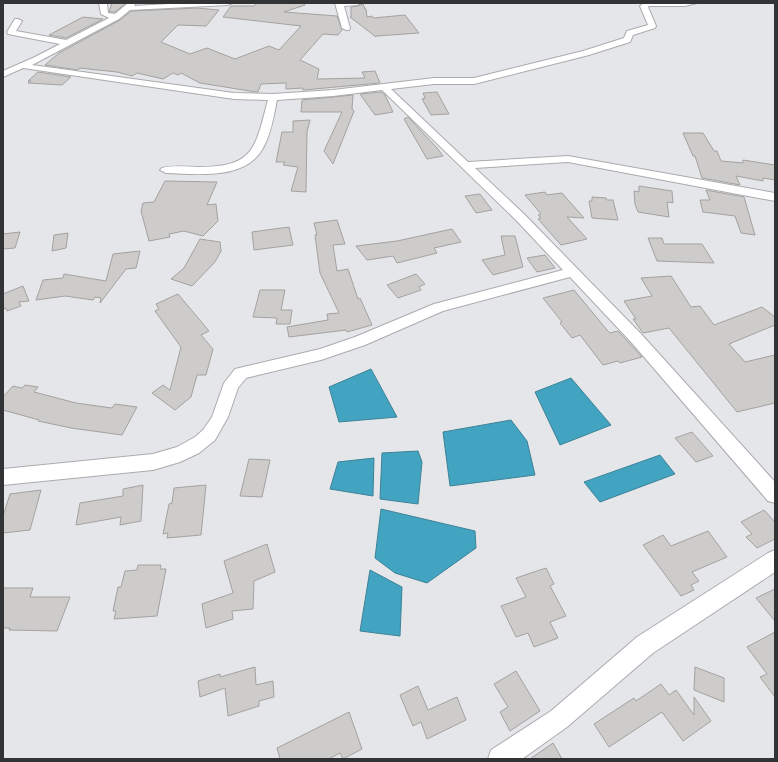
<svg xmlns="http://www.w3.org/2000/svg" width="778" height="762" font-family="'Exo 2',sans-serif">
<rect width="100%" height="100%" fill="#e5e6e9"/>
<path fill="#42a4c1" stroke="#3d8297" d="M371 369 397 417 339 422 329 387Z
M571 378 611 425 560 445 535 392Z
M511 420 527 441 535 475 450 486 443 432Z
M418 451 422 462 418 504 380 499 382 453Z
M660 455 675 474 600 502 584 482Z
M374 458 373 496 330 489 338 462Z
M381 509 475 531 476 548 427 583 395 573 375 558Z
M370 570 402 587 400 636 360 631Z"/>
<path fill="#ceccca" stroke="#a4a2a0" d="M112 3H126L115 12H109Z
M257 3H304L305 5 284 12 337 16 342 30 338 35 323 34 300 60 319 69 317 79 365 78 362 72 375 71 380 83 303 90V88L286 89V83L261 84 258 92H256L200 83 181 73 178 75 173 73 163 79 137 73 132 76 117 72 79 68 78 70 45 65 59 53 120 20 131 11 197 8 219 10 206 26 178 25 161 42 190 54 207 48 235 59 269 46 279 50 301 26 223 17 231 6H254Z
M363 4 365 9H366L367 17 372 16 373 18 405 15 419 33 376 36V37L350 17H351V7L358 6Z
M83 17 103 19 66 38 49 35Z
M38 72 71 77 62 85 28 83 31 81H28Z
M381 92 385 95 393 112 375 115 360 94Z
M437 92 449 114 431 115 422 99 425 98 423 93Z
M353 95 352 109 354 111 333 164 324 151 342 112H301L302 100Z
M408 117 437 148 443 156 427 159 404 119Z
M310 120 307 132 306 192 291 191 298 167 283 165 285 162H276L282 132H293V121Z
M683 133H703L714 151H717L721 161 743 163V160L775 165V180L763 178V181L736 176 740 185 702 178 695 156H693Z
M165 181 217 182 207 205 216 204 218 221 203 236 184 231 169 234 170 237 149 241 141 211 143 203 154 202Z
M639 186 672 191 673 203 667 202 669 217 638 212 635 204 634 191 639 192Z
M706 190 744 197 755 235 741 233 735 216 703 212 700 200H710Z
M545 192 547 195 562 193 584 218 567 217 587 239 561 245 538 219 541 218 538 215 541 214 525 195Z
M480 194 492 210 476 213 465 196Z
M592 197 606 198 607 200H613L618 220 592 218 589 201H592Z
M337 220 345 244 333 245 337 271 348 269 358 299 360 298 372 325 347 332 346 330 289 337 287 327 328 320 327 314 339 313 320 273 315 235H317L314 223Z
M289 227 293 245 254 250 252 232Z
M452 229 461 242 434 248 437 253 397 263 393 256 367 260 356 246 397 241Z
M20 232 15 248 3 249V234Z
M68 233 66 248 52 251 54 235Z
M501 236H515L523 267 493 275 482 260 505 255Z
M648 238H662L664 244H702L714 263 657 261Z
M200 239 220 242 221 251 215 262 192 286 171 279 184 268Z
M140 251 136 268 126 269 100 303 101 298 95 297 93 300 65 296 36 300 43 280 63 278 64 274 106 281 113 254Z
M545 255 555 268 537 272 527 258Z
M416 274 425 284 419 287 421 290 398 298 387 285Z
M671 276 691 307 700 306 714 325 762 307 775 317V325L729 344 745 362 775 355V403L737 412 669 328 643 333 633 319H636L624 301 652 296 641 278Z
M23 286 29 301 19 302 21 306 7 311 6 308 3 309V294Z
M260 290H285L281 310H292L290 324H276L277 318 253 317Z
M574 290 607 330 610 333 618 331 642 357 620 363 618 361 603 365 580 335 572 338 560 323 562 322 543 298Z
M178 294 209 331 201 335 213 349 206 375H197L191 397 175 410 152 393 163 385 170 390 181 347 155 311 159 309 156 304Z
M25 385 38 387 34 392 76 403 112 408 115 404 137 407 122 435 71 428 38 421 39 420 3 410V397L13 386 22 388Z
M692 432 713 456 696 462 675 438Z
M249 459 270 460 262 497 240 496Z
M143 485 141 521 120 525 121 517 76 525 80 503 123 496V489Z
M206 485 201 535 167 538 168 533 163 534 169 504 172 503 174 488Z
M41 490 30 530 3 533V516L10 494Z
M764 510 775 522V539L757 548 746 537 752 534 741 522Z
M708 531 727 557 692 572 699 581 691 585 694 590 681 596 643 545 663 535 671 546Z
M267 544 275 572 254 581 253 609 232 611 233 619 206 628 202 604 233 593 224 561Z
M138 565H161L160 569H166L157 616 114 619 116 611H113L118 587H121L125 571 137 570Z
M546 568 554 584 550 586 566 616 550 622 558 638 534 647 528 633 516 637 501 606 526 597 516 578Z
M3 588H33L30 597H70L57 631 9 630 10 628H3Z
M775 589V621L756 598Z
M775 632V697L760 677 767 674 747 647Z
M255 667 256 685 273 681 274 697 259 701V706L228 716 225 688 200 697 198 681 220 674V677Z
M695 667 724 678V702L694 690Z
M516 671 540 711 510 731 500 712 508 707 494 684Z
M661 684 669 695 676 690 694 715V697L711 721 683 741 662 712 609 747 594 724 634 698 636 701Z
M418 686 428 710 457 697 466 720 427 739 421 722 413 726 400 695Z
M349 712 362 749 343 759 340 753 329 759H280L277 748Z
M553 743 562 759H530Z"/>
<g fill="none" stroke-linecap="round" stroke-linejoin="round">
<defs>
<path id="street" d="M99 3H107L108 13 115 14 128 3H136L134 6 185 3H232L228 5 130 10 119 19 32 65 234 93 273 94 333 90 434 78H474L583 51 624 38 627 31 648 25 640 6 644 3H697L685 6H649L648 7 656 26 655 28 633 35 630 42 589 55 474 84H434L391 89 468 162 568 156 775 193V201L568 162 475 168 524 214 642 335 775 482V503L768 501 632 343 570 277 443 311 365 345 321 360 246 378 238 388 228 417 215 440 199 453 180 462 153 470 3 485V469L153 454 177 447 195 437 203 430 212 417 224 383 235 369 320 349 355 337 434 304 563 270 516 220 382 90 333 96 277 100C274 114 272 130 265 144 249 181 200 174 166 173L160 170 162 168C174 165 187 167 199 167 255 167 255 148 268 100L234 99 23 68 3 77V71L35 57 60 44 8 34 7 32 15 19H18L22 21 16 31 66 40 109 18 101 14Z
M335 3H361L357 5 344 6 350 28 349 30H346L342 28Z
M775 550V572L653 653 567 727 522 759H488L491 750 551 711 637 637 768 553Z"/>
</defs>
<use href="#street" stroke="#aaabae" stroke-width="2"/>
<use href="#street" fill="#fff" fill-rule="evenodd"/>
</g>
<rect width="778" height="762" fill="none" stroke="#323334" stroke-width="8"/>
</svg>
